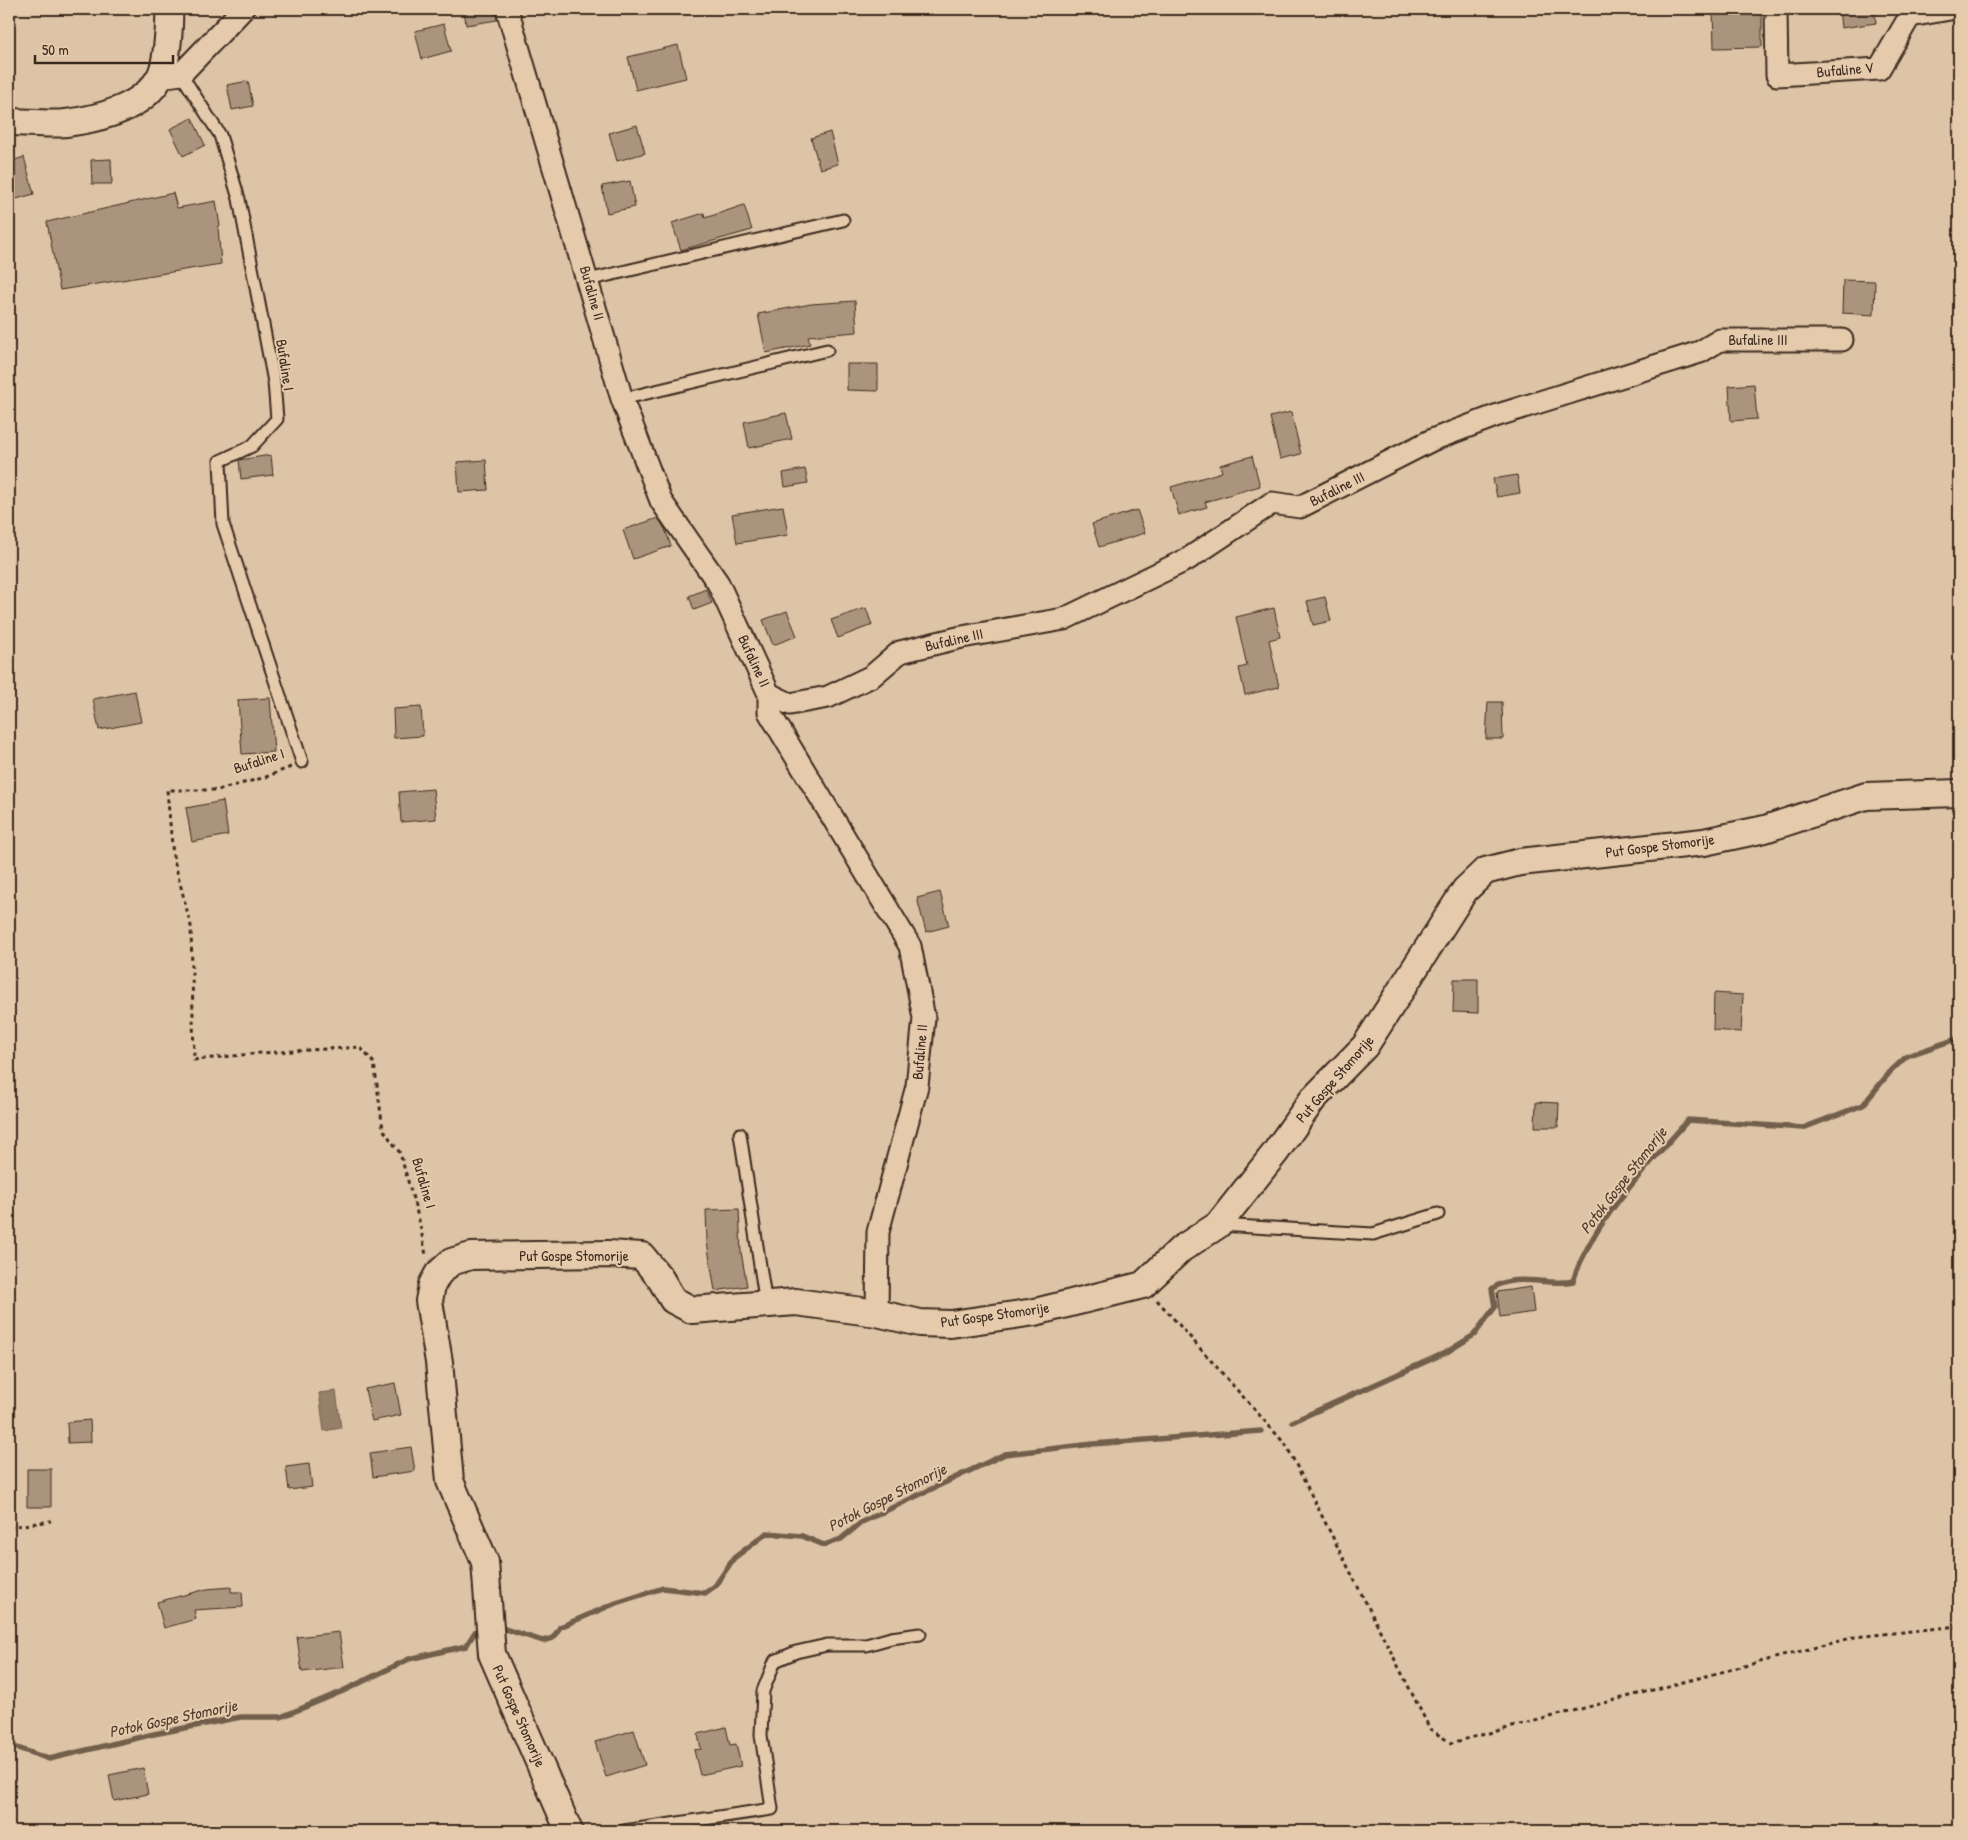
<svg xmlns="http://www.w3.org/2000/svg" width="1968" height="1840" font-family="'Patrick Hand',sans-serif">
<rect width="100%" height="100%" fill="#dec4a6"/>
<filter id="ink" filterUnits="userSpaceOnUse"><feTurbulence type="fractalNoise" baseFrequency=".02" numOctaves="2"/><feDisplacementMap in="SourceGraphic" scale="10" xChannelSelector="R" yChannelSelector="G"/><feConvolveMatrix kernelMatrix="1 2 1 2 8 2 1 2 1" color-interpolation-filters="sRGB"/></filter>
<g filter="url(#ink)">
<path fill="#97806a" stroke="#725e4c" d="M336 1391 341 1428 324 1431 319 1393Z"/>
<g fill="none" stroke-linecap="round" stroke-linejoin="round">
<path stroke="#725e4c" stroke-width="5.5" d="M1292 1422 1447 1352 1474 1335 1495 1307 1492 1289C1514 1271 1548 1287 1573 1281 1594 1219 1646 1169 1688 1120L1803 1128 1863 1105 1890 1072 1907 1056 1959 1038
M502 1628 543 1641 553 1638 560 1627 616 1603 663 1588 705 1593 715 1586 734 1558 767 1533 802 1536 824 1545 841 1539 862 1522 1005 1454 1093 1444 1261 1431
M9 1745 49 1759 154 1734 241 1717H281L343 1691 409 1659 466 1646 475 1632"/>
</g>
<path fill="#ab947d" stroke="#3b2a1e" d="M464 9H495L497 20 466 25Z
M1713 9H1762V47L1714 48Z
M1839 9H1874L1876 23 1841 28Z
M444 24 451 51 422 59 415 31Z
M678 45 686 78 636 90 628 57Z
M248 81 253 106 232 110 227 85Z
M192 118 205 145 183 156 170 129Z
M637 125 645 153 617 161 609 133Z
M830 132 838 164 820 169 811 138Z
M24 157 34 194 9 201V162Z
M111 159 112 184H92L91 160Z
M630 181 635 207 607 213 602 186Z
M173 193 177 208 216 201 220 226 218 227 221 264 60 290 47 222Z
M744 205 752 230 681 250 672 223 704 213 705 218Z
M1843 280 1875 281 1874 315 1842 313Z
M855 301 857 332 808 336 810 344 766 353 758 314 811 304Z
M847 364H878V391L847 390Z
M1754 384 1757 419 1731 421 1729 386Z
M1291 412 1301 454 1280 459 1270 417Z
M786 413 792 439 749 448 744 422Z
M271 455 273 475 241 479 239 460Z
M1252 456 1260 486 1205 502 1207 507 1179 515 1171 487 1222 472 1220 465Z
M486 460 488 490 459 492 457 462Z
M805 469 808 483 785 487 783 473Z
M1517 475 1520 493 1497 497 1493 479Z
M783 506 788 535 737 543 732 514Z
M1137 510 1145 533 1099 547 1092 524Z
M658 518 665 529 671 546 633 559 623 530Z
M706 589 712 603 694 610 689 596Z
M1325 597 1331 621 1313 625 1307 601Z
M866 608 872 625 838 638 831 620Z
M1274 608 1280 637 1269 640 1279 687 1245 695 1239 668 1247 666 1236 617Z
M787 611 797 636 773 645 763 620Z
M135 691 141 722 99 730 93 699Z
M270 698 274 752 242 754 238 700Z
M1488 702H1502L1503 739H1486Z
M421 707 423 736 394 738 393 709Z
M433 789 436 819 401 822 399 792Z
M223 801 228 835 192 842 186 808Z
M940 892 949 926 926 932 917 898Z
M1454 979H1478V1013L1453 1012Z
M1714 993 1743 995 1741 1032 1713 1030Z
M1536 1102 1559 1103 1558 1127H1535Z
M739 1209 741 1252 747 1286 715 1291 707 1242 706 1210Z
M1531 1287 1534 1312 1500 1317 1497 1292Z
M395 1383 401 1415 372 1421 365 1389Z
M90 1420 91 1442 68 1443 67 1422Z
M411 1447 415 1471 373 1477 370 1453Z
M309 1464 312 1487 289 1490 286 1467Z
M27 1469H51V1507H27Z
M231 1587V1592H242L243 1607 194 1610 196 1619 164 1628 157 1602 207 1589Z
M339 1632 344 1667 302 1672 297 1637Z
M726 1727 730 1745 736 1744 741 1766 700 1775 694 1750 701 1749 698 1734Z
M634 1730 645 1765 606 1777 595 1742Z
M143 1768 148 1794 114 1801 109 1775Z"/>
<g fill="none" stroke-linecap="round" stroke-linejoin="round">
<defs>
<path id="service" d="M181 74 220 135 239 199 274 382 277 419 252 446 220 461 223 524 302 762
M588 280 843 220
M622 399 827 350
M740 1134 766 1305
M1220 1225 1373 1234 1438 1214
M624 1831 772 1809 761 1735 763 1691 775 1661 796 1652 827 1645H866L891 1638 920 1634"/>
<path id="minor" d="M507 9 622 399 661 501 718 583 769 694V712L910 946 924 1018 917 1086 878 1232 877 1313
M1776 9 1777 75 1879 69 1910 16 1950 9
M160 77 181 74 243 9
M769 694 790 704 828 697 872 676 900 652 962 637 1064 619 1188 559 1272 503 1300 507 1432 440 1498 415 1700 352 1720 340H1842"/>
<path id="tertiary" d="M9 122C27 122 48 125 66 123 98 119 143 108 160 77 167 64 170 24 169 9
M569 1831 492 1654 485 1562 450 1481 439 1362 429 1301 432 1285 438 1274 451 1262 471 1256 608 1254 642 1256 660 1278 673 1300 692 1310 796 1302 877 1313 920 1323 951 1324 1035 1312 1143 1285 1181 1249 1218 1225 1275 1153 1313 1099 1365 1046 1465 890 1485 871 1520 862 1704 842 1765 829 1866 796 1959 793"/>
</defs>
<use href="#service" stroke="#3b2a1e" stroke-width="15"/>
<use href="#minor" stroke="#3b2a1e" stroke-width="25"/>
<use href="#tertiary" stroke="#3b2a1e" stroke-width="30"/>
<path stroke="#3b2a1e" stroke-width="3" stroke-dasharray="4 4" stroke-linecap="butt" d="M291 767 266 777 218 790H167L173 856 191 926 194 1060 261 1053 360 1047 374 1063 383 1129 400 1153 419 1220 426 1255
M1157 1300 1286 1445 1430 1729 1451 1743 1855 1637 1959 1626
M9 1527 51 1521"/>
<use href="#service" stroke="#e5caac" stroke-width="11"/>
<use href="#minor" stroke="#e5caac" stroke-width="21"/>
<use href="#tertiary" stroke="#e5caac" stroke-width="26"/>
</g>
</g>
<g text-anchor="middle" stroke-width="4" stroke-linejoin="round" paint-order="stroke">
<g font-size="15" fill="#3b2a1e" stroke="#e5caac">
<text transform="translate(1845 70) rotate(-5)" y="5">Bufaline V</text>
<text transform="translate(592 293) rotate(74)" y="5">Bufaline II</text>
<text x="1758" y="345">Bufaline III</text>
<text transform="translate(285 365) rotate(81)" y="5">Bufaline I</text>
<text transform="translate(1337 489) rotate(-27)" y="5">Bufaline III</text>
<text transform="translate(954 640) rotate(-13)" y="5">Bufaline III</text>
<text transform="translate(754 661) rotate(65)" y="5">Bufaline II</text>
<text transform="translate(259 761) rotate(-18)" y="5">Bufaline I</text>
<text transform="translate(1660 846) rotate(-7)" y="5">Put Gospe Stomorije</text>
<text transform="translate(920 1052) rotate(-85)" y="5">Bufaline II</text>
<text transform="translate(1335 1079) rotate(-49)" y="5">Put Gospe Stomorije</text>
<text transform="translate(424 1183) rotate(74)" y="5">Bufaline I</text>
<text x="574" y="1261">Put Gospe Stomorije</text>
<text transform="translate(995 1315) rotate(-8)" y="5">Put Gospe Stomorije</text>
<text transform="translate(519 1716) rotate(66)" y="5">Put Gospe Stomorije</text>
</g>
<g font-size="16" font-style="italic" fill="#4d3b2d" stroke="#e5caac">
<text transform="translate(1623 1180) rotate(-52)" y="6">Potok Gospe Stomorije</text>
<text transform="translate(887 1497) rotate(-27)" y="6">Potok Gospe Stomorije</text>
<text transform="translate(173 1718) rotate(-12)" y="6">Potok Gospe Stomorije</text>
</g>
</g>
<rect width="1968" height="1840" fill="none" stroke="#e5caac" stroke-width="30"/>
<rect x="15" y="15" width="1938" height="1810" fill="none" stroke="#3b2a1e" stroke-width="2" filter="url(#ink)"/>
<path d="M35 55v8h138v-8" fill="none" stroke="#3b2a1e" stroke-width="2.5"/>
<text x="42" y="55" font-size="15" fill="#3b2a1e" stroke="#e5caac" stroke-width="4" paint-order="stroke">50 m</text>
</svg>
